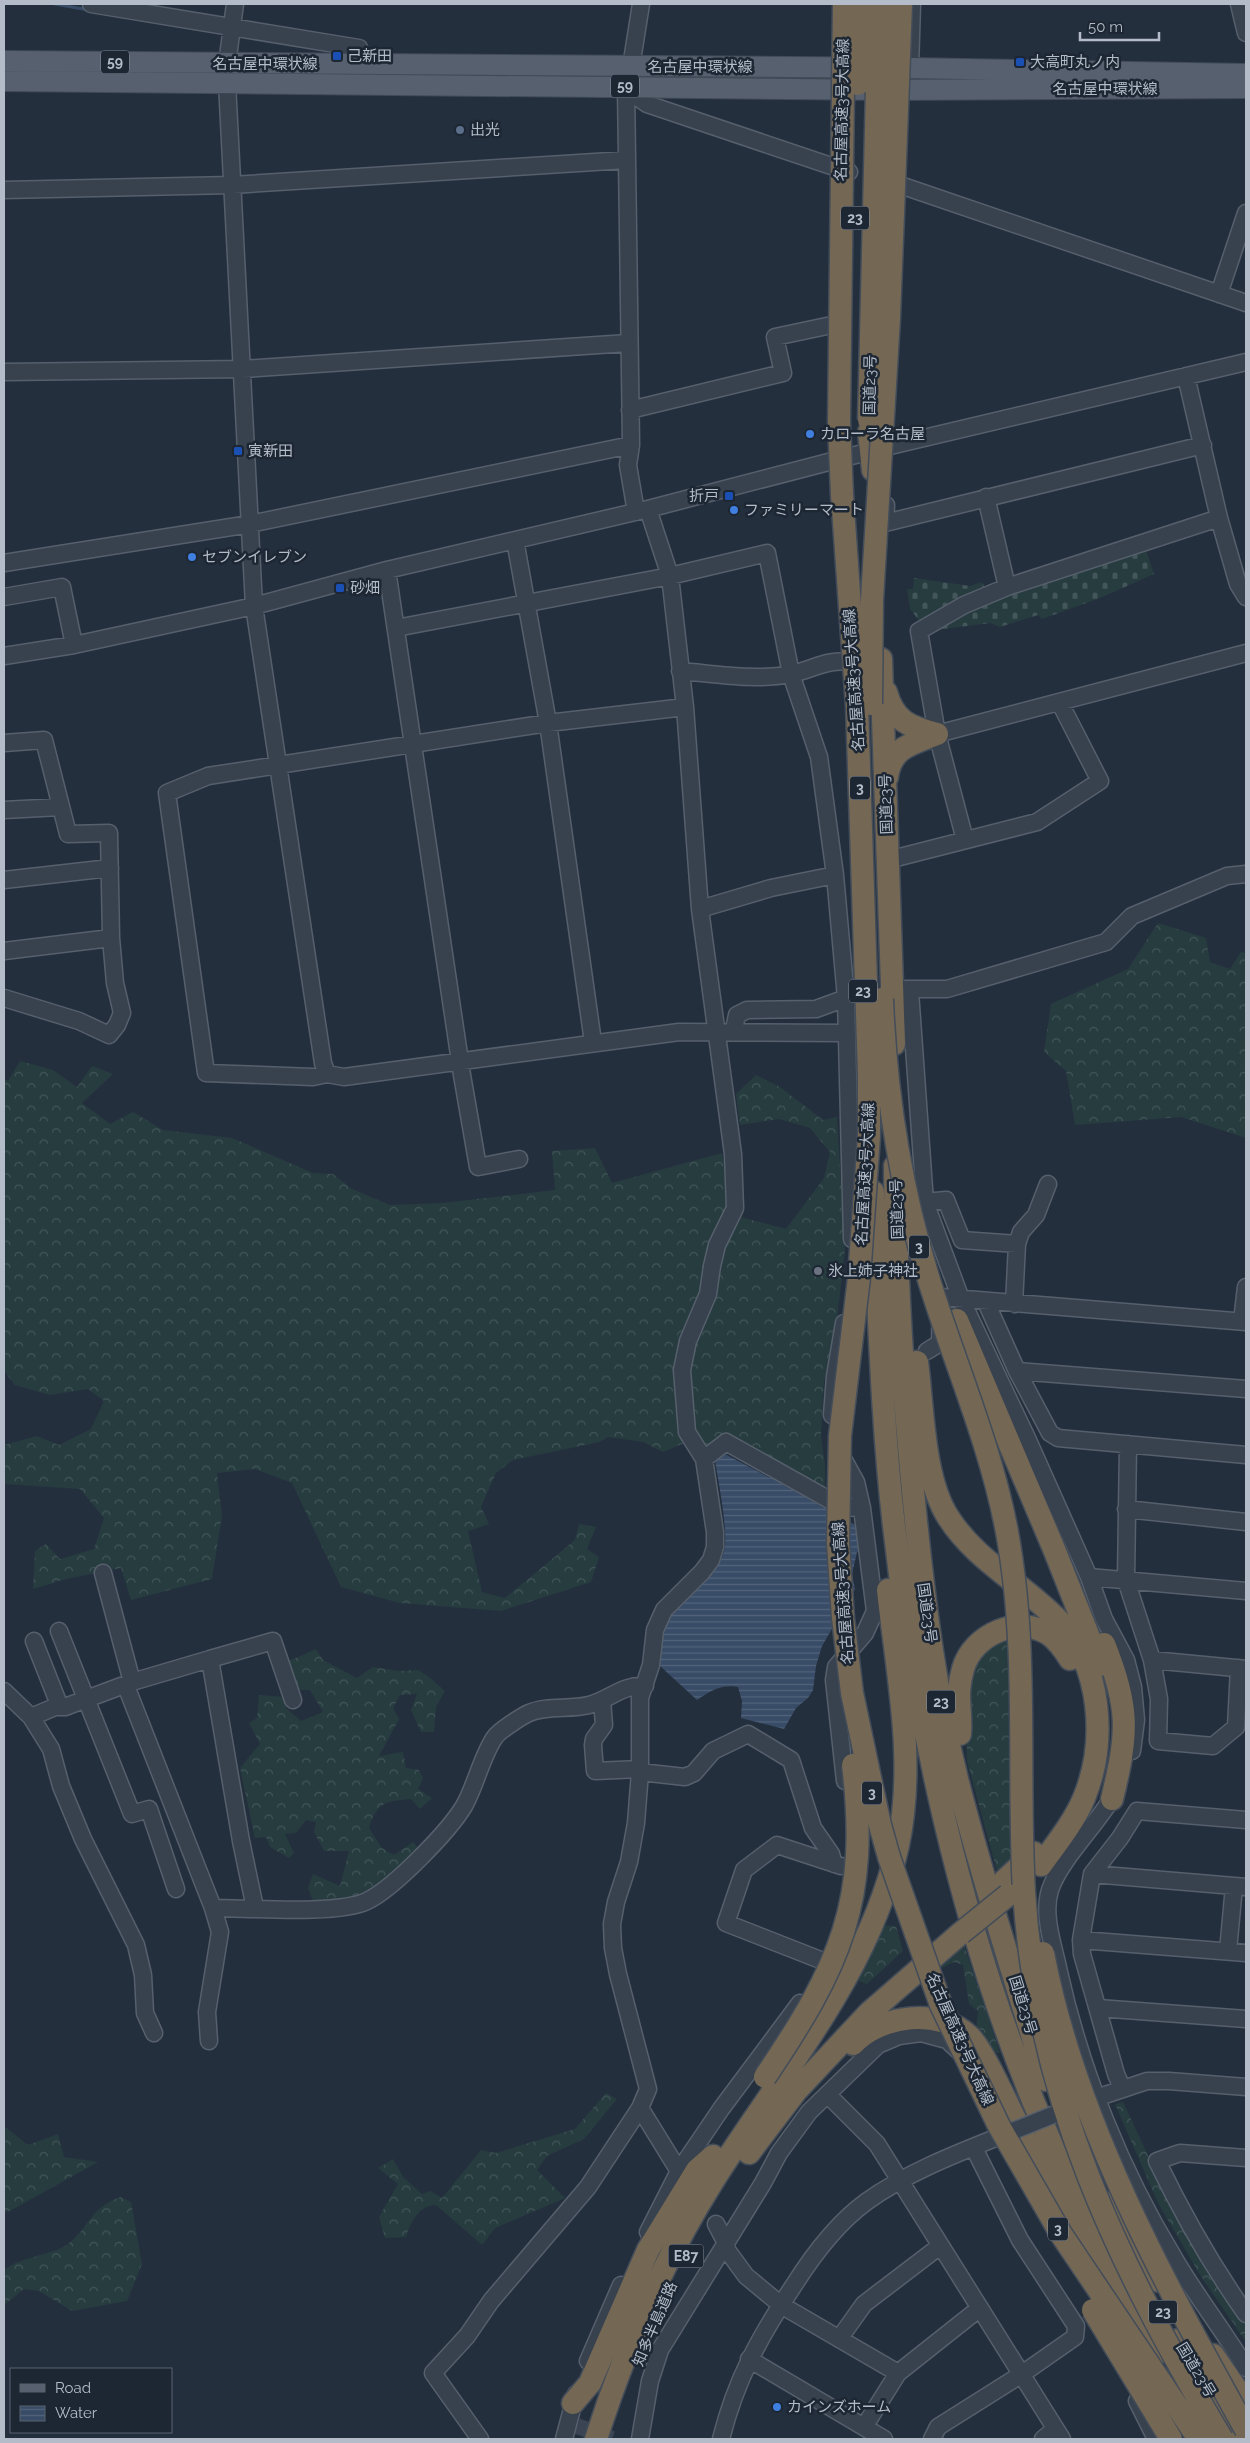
<svg xmlns="http://www.w3.org/2000/svg" width="1250" height="2443" font-family="Raleway,'Noto Sans JP',sans-serif">
<defs>
<pattern id="forest-crowns" width="20" height="18" patternUnits="userSpaceOnUse" patternTransform="scale(1.25)"><rect width="20" height="18" fill="#263c3f"/><path d="M2 6a3 3 0 1 1 6 0M12 15a3 3 0 1 1 6 0" fill="none" stroke="#435659"/></pattern>
<pattern id="cemetery-stones" width="16" height="16" patternUnits="userSpaceOnUse" patternTransform="scale(1.25)"><rect width="16" height="16" fill="#263c3f"/><path d="M2 7V4a2 2 0 0 1 4 0v3zM10 15v-3a2 2 0 0 1 4 0v3z" fill="#435659"/></pattern>
<pattern id="water-rules" width="6" height="5" patternUnits="userSpaceOnUse" patternTransform="scale(1.25)"><rect width="6" height="5" fill="#394c67"/><path d="M0 2.5h6" fill="none" stroke="#53647b"/></pattern>
</defs>
<rect width="100%" height="100%" fill="#242f3e"/>
<path fill="url(#forest-crowns)" d="M1158 923 1206 938 1210 962 1230 969 1241 952 1246 953V1138L1181 1117 1075 1125 1066 1071 1044 1052 1051 1004 1128 969Z
M20 1061 53 1070 77 1087 92 1066 113 1074 82 1103 110 1124 133 1112 163 1130 232 1138 313 1173 333 1174 352 1189 390 1205 442 1203 555 1190 552 1151 595 1148 612 1183 722 1153 728 1177 726 1213 786 1229 824 1178 830 1152 810 1128 779 1119 740 1125 736 1094 756 1075 780 1087 823 1120 837 1117 845 1249 836 1328 824 1382 821 1435 825 1464V1491L728 1437 713 1449 696 1438 663 1452 643 1442 608 1437 600 1442 513 1460 496 1473 481 1507 489 1524 468 1531 482 1592 505 1598 575 1540 579 1524 596 1527 587 1549 599 1557 591 1582 501 1611 400 1603 341 1587 292 1483 255 1469 217 1473 222 1515 212 1579 131 1600 121 1568 66 1579 33 1589 35 1551 46 1544 60 1559 94 1549 104 1518 80 1489 4 1484V1445L37 1436 59 1445 91 1429 104 1401 88 1389 50 1395 15 1385 4 1371V1079L8 1081Z
M1008 1639 1010 1865 998 1875 967 1761 966 1686 975 1661 992 1642Z
M316 1649 323 1660 357 1678 373 1667 399 1671 418 1670 429 1677 445 1691 436 1707 434 1732H421L411 1710 417 1694 400 1695 393 1708 399 1719 379 1756 403 1752 406 1768 419 1770 423 1778 418 1789 432 1798 420 1809 411 1799C386 1801 377 1802 369 1828L382 1848 394 1855 413 1842 419 1849 364 1897 313 1901 308 1888 313 1874 340 1886 349 1851H324L314 1832 316 1822 306 1820 296 1833 285 1834 294 1853 289 1858 270 1847 266 1837 255 1838 240 1768 260 1744 249 1723 257 1718 259 1695 283 1697 286 1708 301 1721 323 1712 310 1690H299L289 1661Z
M884 1925 896 1926 903 1951 867 1984 854 1979 874 1950Z
M964 1945 1000 2053H991L976 2030 978 2011 969 2004 963 1965 954 1962 942 1968 938 1965Z
M606 2093 617 2099 584 2139 547 2156 537 2170 565 2198 495 2228 482 2245 436 2205C418 2206 411 2222 406 2237L385 2238 379 2217 398 2184 378 2168 393 2159 403 2177 422 2194 430 2191 442 2198 481 2150 496 2153 575 2129Z
M1123 2102 1166 2194 1246 2322V2342L1200 2275 1158 2203 1115 2104Z
M4 2126 28 2145 58 2134 64 2157 98 2162 8 2212 4 2211Z
M121 2197 131 2202 142 2264 127 2301 72 2311 39 2291 24 2289 4 2305V2270C22 2256 53 2255 68 2244 90 2227 90 2207 121 2197Z"/>
<path fill="url(#cemetery-stones)" d="M1145 547 1154 574 1100 598 1042 619 1038 615 1000 627 990 623 936 630 966 607Z
M914 578 970 586 982 582 986 591 922 624 910 609 907 589H913Z"/>
<path fill="url(#water-rules)" d="M723 1453 770 1478 773 1476 781 1478 780 1483 857 1526 862 1550 857 1552 852 1574 855 1589 822 1646 816 1666 813 1690 808 1698 796 1708 784 1729 741 1718 742 1701 738 1687C722 1684 710 1691 697 1700L660 1666C661 1647 661 1626 673 1611 689 1590 717 1578 724 1551 729 1533 718 1480 715 1460Z"/>
<g fill="none" stroke-linecap="round" stroke-linejoin="round">
<path stroke="#394c67" stroke-width="3" d="M55 4 89 10"/>
<path stroke="#3a4453" stroke-width="16" stroke-dasharray="16 8" stroke-linecap="butt" d="M577 2426 612 2439"/>
<defs>
<path id="minor" d="M91 4 359 48 366 65
M235 4 227 64V83L254 606 323 1063 327 1074
M1239 4 1246 33
M631 67 641 4
M910 68 912 4
M626 86 631 445 628 465 636 512
M636 86 637 97 647 104 849 172
M900 185 1246 303
M4 190 232 185 626 160
M1219 294 1246 213
M4 372 243 369 628 343
M1186 376 1219 518 1238 584 1246 597
M630 410 783 373 775 337 841 323
M986 497 1007 587
M886 505 885 523 1203 445
M515 540 548 723 593 1042
M4 563 250 524 631 445
M387 570 462 1075 478 1167 519 1159
M4 597 62 587 74 645
M396 628 670 576 767 553 791 674 819 757 835 875 846 998 852 1239
M4 656 74 645 254 606 387 570 648 509 890 446 1246 362
M680 671C717 674 755 681 791 674 815 669 825 659 851 662
M685 707 548 723 208 776 167 793 206 1073 313 1077 327 1074 344 1077 679 1032 846 1033
M937 734 1246 653
M4 743 44 740 68 834 109 833 111 938 115 983 122 1013 117 1025 109 1035 79 1021 4 998
M4 810 60 807
M965 840 937 734 919 631 964 605 1007 587 1219 518
M888 860 1037 822 1100 781 1060 703
M4 880 110 868
M700 909 771 888 835 875
M4 951 111 938
M899 989H947L1106 942 1132 916 1227 876 1246 874
M910 991 925 1202 961 1299 1027 1438 1089 1577 1104 1619 1126 1660 1133 1687 1136 1720 1132 1751
M734 1030 737 1015 747 1010 816 1009 846 998
M925 1202 946 1200 962 1240 1017 1244
M986 1302 1017 1371 1050 1433 1058 1438 1246 1455
M1014 1304 1017 1244 1021 1232 1036 1215 1048 1184
M1242 1321 1246 1287
M927 1351 940 1343 941 1297 1246 1322
M1017 1371 1246 1389
M832 1415 835 1376 844 1323
M1128 1444 1126 1580 1152 1660 1159 1699 1158 1741 1213 1746 1236 1727 1239 1668
M840 1453 856 1482 862 1508
M704 1459 726 1442 842 1507 862 1508 875 1611 865 1633 836 1667 834 1680 845 1781
M1126 1509 1246 1522
M103 1573 132 1682
M1089 1577 1246 1591
M59 1631 132 1814 149 1809 176 1889
M34 1641 60 1707
M210 1659 273 1641 293 1700
M1152 1660 1246 1669
M126 1686 213 1908C249 1908 339 1915 367 1901 394 1888 449 1831 464 1806 475 1787 483 1753 495 1737 499 1731 522 1716 529 1713 547 1705 570 1710 589 1705 609 1700 623 1684 645 1686
M4 1691 31 1717 51 1749 61 1786 83 1839 136 1945 143 1975 145 2013 154 2033
M602 1700 604 1725 594 1739 593 1745 595 1771 640 1769
M31 1717 55 1707H65L132 1682 210 1659 241 1841 255 1908
M640 1772 685 1777 694 1773 713 1751 748 1734 791 1760 813 1828 831 1854 834 1864
M1117 1790C1100 1822 1060 1859 1050 1890 1042 1916 1054 1947 1059 1972 1081 2071 1121 2171 1174 2258 1196 2296 1224 2331 1246 2368
M1092 1874 1246 1887
M1081 1940 1246 1953
M1228 1951 1234 1886
M823 1961 726 1923 744 1870 777 1845 841 1866
M1098 2008 1246 2019
M209 2041 207 2012 220 1932 213 1908
M1122 2088 1116 2074 1082 1954 1081 1940 1092 1874 1120 1838 1137 1811 1246 1820
M828 2095 877 2144 1062 2439
M1093 2099 1147 2081H1169L1246 2087
M640 2108 682 2176
M1246 2158 1180 2153 1157 2161C1184 2217 1210 2263 1246 2314
M716 2224 726 2243 727 2250 746 2276 781 2305 898 2373
M648 2232 679 2171 721 2109 800 2003
M839 2339 864 2304 940 2246
M749 2359 884 2439
M588 2361 621 2285
M1137 2401 1156 2439
M864 2427 898 2373 980 2308
M480 2439 433 2373 467 2336 491 2301 588 2187 640 2108 648 2089 618 1974 613 1948 612 1924 616 1902 629 1862 636 1823 640 1772V1698L651 1665 655 1630 664 1610 702 1572 711 1560 715 1547V1532L704 1459 687 1432 682 1370 688 1341 708 1294 712 1266 717 1245 735 1208 733 1154 700 909 685 707 670 576 648 509
M564 2439 576 2394
M640 2439 650 2381 660 2350 763 2183 779 2153 809 2112 878 2045 899 2036 921 2033 947 2040 962 2054
M721 2439C736 2379 760 2336 794 2285 813 2255 836 2224 866 2202 909 2171 963 2151 1013 2131
M932 2439 938 2427 1022 2374 1075 2337 1076 2326 1020 2240 974 2148
M1043 2439 1055 2429"/>
<path id="major" d="M4 61 910 68 1246 74
M4 81 891 90 1246 88"/>
<path id="highway" d="M869 432 873 470
M881 659 894 1044
M886 692C894 721 909 727 937 734
M887 777C891 747 912 744 937 734
M895 1166C896 1285 904 1403 916 1521 925 1607 936 1695 957 1779 983 1880 1015 1980 1046 2080
M873 1192C879 1303 881 1415 894 1526 915 1716 961 1926 1034 2103 1070 2190 1110 2274 1153 2357
M957 1320 1054 1549 1100 1665
M917 1362C923 1407 923 1478 948 1517 976 1561 1022 1583 1058 1620 1102 1665 1107 1742 1084 1798 1074 1822 1056 1844 1041 1865
M1104 1644C1130 1708 1128 1733 1112 1799
M960 1734C962 1711 955 1695 963 1669 973 1634 1019 1614 1050 1635 1058 1641 1065 1651 1070 1659
M1004 1881 1034 1853
M853 2044C880 2015 940 2007 970 2037 984 2052 1004 2097 1014 2117 1037 2163 1060 2209 1085 2255
M749 2153 796 2091 869 2013 961 1933
M1107 2203 1135 2249 1159 2281
M1178 2340 1239 2439
M1213 2355 1246 2403
M573 2403 590 2383 648 2250 697 2170 713 2156
M596 2439C625 2349 662 2262 713 2181 782 2071 869 1975 898 1845 916 1761 897 1674 888 1590"/>
</defs>
<use href="#minor" stroke="#565f6c" stroke-width="19"/>
<use href="#major" stroke="#414a57" stroke-width="22"/>
<use href="#highway" stroke="#434c59" stroke-width="25"/>
<use href="#minor" stroke="#38414e" stroke-width="16"/>
<use href="#major" stroke="#56606e" stroke-width="20"/>
<use href="#highway" stroke="#746855" stroke-width="22"/>
<defs>
<path id="minor-bridge" d="M1013 2131 1075 2106"/>
<path id="highway-bridge" d="M844 4 839 423 842 494 857 706 869 1075V1136L859 1278 840 1436 838 1543 843 1618 852 1693 880 1825 889 1857 941 2005 999 2126 1061 2234 1199 2439
M858 84 861 4
M869 420 879 4
M871 704 872 600 889 318 901 4
M882 999C886 1103 903 1203 936 1302 961 1378 992 1452 1007 1532 1029 1651 1017 1772 1024 1892 1037 2098 1118 2265 1222 2439
M961 1933 1008 1895
M1043 1953C1075 2121 1164 2282 1246 2430
M765 2077C840 1966 870 1902 853 1765
M1093 2310 1171 2439"/>
</defs>
<use href="#minor-bridge" stroke="#565f6c" stroke-width="19" stroke-linecap="butt"/>
<use href="#highway-bridge" stroke="#434c59" stroke-width="25" stroke-linecap="butt"/>
<use href="#minor-bridge" stroke="#38414e" stroke-width="16"/>
<use href="#highway-bridge" stroke="#746855" stroke-width="22"/>
</g>
<g fill="#1a4fb4" stroke="#1d2633" stroke-width="2">
<rect x="332" y="51" width="10" height="10" rx="2.5"/>
<rect x="1015" y="57" width="10" height="10" rx="2.5"/>
<rect x="233" y="446" width="10" height="10" rx="2.5"/>
<rect x="724" y="491" width="10" height="10" rx="2.5"/>
<rect x="335" y="583" width="10" height="10" rx="2.5"/>
</g>
<circle fill="#5c6f8a" stroke="#1d2633" stroke-width="2" cx="460" cy="130" r="5"/>
<g fill="#3f7fe0" stroke="#1d2633" stroke-width="2">
<circle cx="810" cy="434" r="5"/>
<circle cx="734" cy="510" r="5"/>
<circle cx="192" cy="557" r="5"/>
<circle cx="777" cy="2407" r="5"/>
</g>
<circle fill="#6b7280" stroke="#1d2633" stroke-width="2" cx="818" cy="1271" r="5"/>
<g text-anchor="middle" stroke-width="5" stroke-linejoin="round" paint-order="stroke">
<g fill="#1d2633" stroke="#878f9c" stroke-width="1">
<rect x="101" y="50.5" width="28" height="23" rx="4"/>
<rect x="611" y="74.5" width="28" height="23" rx="4"/>
<rect x="841" y="206.5" width="28" height="23" rx="4"/>
<rect x="850" y="776.5" width="20" height="23" rx="4"/>
<rect x="849" y="979.5" width="28" height="23" rx="4"/>
<rect x="909" y="1235.5" width="20" height="23" rx="4"/>
<rect x="927" y="1690.5" width="28" height="23" rx="4"/>
<rect x="862" y="1781.5" width="20" height="23" rx="4"/>
<rect x="1048" y="2217.5" width="20" height="23" rx="4"/>
<rect x="668.5" y="2244.5" width="35" height="23" rx="4"/>
<rect x="1149" y="2300.5" width="28" height="23" rx="4"/>
</g>
<g font-size="14" font-weight="bold" fill="#b4bcc9">
<text x="115" y="67">59</text>
<text x="625" y="91">59</text>
<text x="855" y="223">23</text>
<text x="860" y="793">3</text>
<text x="863" y="996">23</text>
<text x="919" y="1252">3</text>
<text x="941" y="1707">23</text>
<text x="872" y="1798">3</text>
<text x="1058" y="2234">3</text>
<text x="686" y="2261">E87</text>
<text x="1163" y="2317">23</text>
</g>
<g font-size="15" fill="#b4bcc9" stroke="#1d2633" text-anchor="start">
<text x="347" y="61">己新田</text>
<text x="1030" y="67">大高町丸ノ内</text>
<text x="470" y="135">出光</text>
<text x="820" y="439">カローラ名古屋</text>
<text x="248" y="456">寅新田</text>
<text x="719" y="501" text-anchor="end">折戸</text>
<text x="744" y="515">ファミリーマート</text>
<text x="202" y="562">セブンイレブン</text>
<text x="350" y="593">砂畑</text>
<text x="828" y="1276">氷上姉子神社</text>
<text x="787" y="2412">カインズホーム</text>
</g>
<g font-size="15" fill="#b4bcc9" stroke="#1d2633">
<text x="265" y="69">名古屋中環状線</text>
<text x="700" y="72">名古屋中環状線</text>
<text x="1105" y="94">名古屋中環状線</text>
<text transform="translate(842 110) rotate(-89)" y="5">名古屋高速3号大高線</text>
<text transform="translate(870 385) rotate(-89)" y="5">国道23号</text>
<text transform="translate(854 680) rotate(-94)" y="5">名古屋高速3号大高線</text>
<text transform="translate(886 804) rotate(-92)" y="5">国道23号</text>
<text transform="translate(865 1174) rotate(-87)" y="5">名古屋高速3号大高線</text>
<text transform="translate(897 1209) rotate(-92)" y="5">国道23号</text>
<text transform="translate(843 1593) rotate(-94)" y="5">名古屋高速3号大高線</text>
<text transform="translate(927 1613) rotate(82)" y="5">国道23号</text>
<text transform="translate(1023 2005) rotate(73)" y="5">国道23号</text>
<text transform="translate(960 2039) rotate(66)" y="5">名古屋高速3号大高線</text>
<text transform="translate(655 2324) rotate(-67)" y="5">知多半島道路</text>
<text transform="translate(1196 2370) rotate(59)" y="5">国道23号</text>
</g>
</g>
<rect width="1250" height="2443" fill="none" stroke="#b4bcc9" stroke-width="10"/>
<rect x="10" y="2368" width="162" height="65" fill="#1d2633" stroke="#59626f"/>
<rect x="20" y="2384" width="25" height="8" fill="#56606e" stroke="#59626f"/>
<text x="55" y="2393" font-size="15" fill="#b4bcc9">Road</text>
<rect x="20" y="2406" width="25" height="15" fill="url(#water-rules)" stroke="#59626f"/>
<text x="55" y="2418" font-size="15" fill="#b4bcc9">Water</text>
<path d="M1080 32v8h79v-8" fill="none" stroke="#b4bcc9" stroke-width="2.5"/>
<text x="1088" y="32" font-size="15" fill="#b4bcc9" stroke="#1d2633" stroke-width="4" paint-order="stroke">50 m</text>
</svg>
